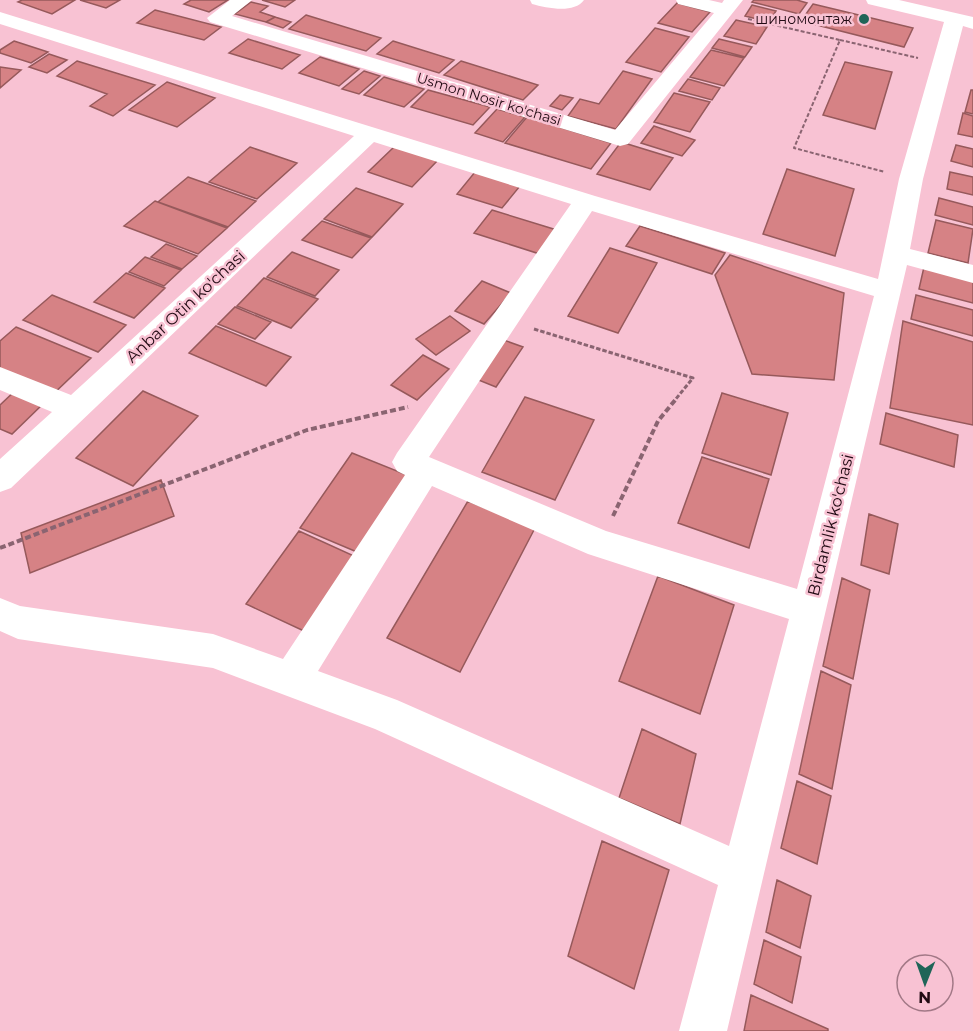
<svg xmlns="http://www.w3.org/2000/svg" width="973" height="1031" font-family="Montserrat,sans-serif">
<rect width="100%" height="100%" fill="#f8c2d3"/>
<path fill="#d68285" stroke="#96595b" stroke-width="1.5" d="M22 0H75L52 14 18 2Z
M80 0H120L106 8Z
M191 0H228L209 12 184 4Z
M262 0H295L285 7Z
M754 0H797L807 3 799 14 752 2Z
M251 2 268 6 260 12 275 17 266 22 235 14Z
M677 3 710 12 692 32 658 23Z
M813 4 913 28 904 47 801 21Z
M752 5 776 11 769 22 745 16Z
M155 10 221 27 204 40 137 23Z
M306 15 381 38 366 51 289 29Z
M275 17 291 22 283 28 266 22Z
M736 20 767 27 756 44 724 36Z
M655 28 689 37 661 72 626 62Z
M248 39 300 55 282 69 229 53Z
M719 39 752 47 745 57 712 48Z
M14 41 48 52 31 63 0 53V50Z
M393 41 454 60 439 73 377 54Z
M711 50 744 58 724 86 690 77Z
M49 54 67 60 47 73 29 67Z
M320 57 359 69 339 86 299 73Z
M77 61 155 85 113 116 90 106 107 94 57 76Z
M461 61 538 85 523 100 444 75Z
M845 62 892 72 875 129 823 115Z
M0 67 21 70 0 88Z
M364 71 380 76 359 94 342 89Z
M623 71 652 79 616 129 568 116 580 99 599 104Z
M384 77 424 89 404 107 364 95Z
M688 79 720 88 712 100 679 91Z
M167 82 215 98 177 127 129 110Z
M428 90 490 107 473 125 411 107Z
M971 90H973V114L965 112Z
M674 93 710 102 690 132 654 122Z
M560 95 573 98 562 110 550 106Z
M497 109 525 117 503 142 475 133Z
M963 113 973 116V137L958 134Z
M527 117 611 143 591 169 505 143Z
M654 126 695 140 682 156 641 143Z
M621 142 673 158 650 190 597 174Z
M956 145 973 149V167L951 161Z
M395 146 438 160 412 187 368 172Z
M250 147 297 163 257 199 209 182Z
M787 169 854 189 835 256 763 234Z
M475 172 520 186 502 208 457 194Z
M950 172 973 177V195L947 189Z
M188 177 256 201 228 227 158 202Z
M356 188 403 204 372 237 324 219Z
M939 198 973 207V225L935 215Z
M155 201 227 228 198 254 124 226Z
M492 210 560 231 543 255 474 233Z
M936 220 973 229 968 263 928 253Z
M322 221 371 238 352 258 302 240Z
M640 226 725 253 712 274 626 246Z
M166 244 197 256 182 269 151 257Z
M610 248 657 263 618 333 568 316Z
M292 252 339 270 315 296 267 277Z
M730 255 844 293 834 380 752 374 715 275Z
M145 257 181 270 164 286 129 272Z
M924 267 973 279V303L919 289Z
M126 273 165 288 134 318 94 302Z
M264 278 318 299 291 328 237 306Z
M482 281 511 293 484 324 455 311Z
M52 295 126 325 98 352 23 320Z
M916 295 973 310V336L911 319Z
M235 307 271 322 255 339 218 324Z
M450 316 470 331 436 355 416 339Z
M903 321 973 342V425L890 408Z
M216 326 291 357 266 386 189 353Z
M16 327 91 358 51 396 0 373V341Z
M498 338 523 347 496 387 471 377Z
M423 355 449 369 417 400 391 385Z
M17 389 46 401 12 434 0 429V405Z
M143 391 198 416 133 486 76 458Z
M722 393 788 413 771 475 702 453Z
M525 397 594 420 555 500 482 472Z
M886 413 958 435 954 467 880 444Z
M352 453 407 475 357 552 300 528Z
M702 457 769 479 749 548 678 523Z
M161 480 174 516 30 573 21 533Z
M468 501 535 528 460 672 387 638Z
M869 514 898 524 889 574 861 565Z
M299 531 354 556 304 631 246 604Z
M658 576 734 605 700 714 619 681Z
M842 578 870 590 853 679 823 666Z
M821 671 851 685 832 789 799 774Z
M642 729 696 754 680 824 619 798Z
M797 781 831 796 817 864 781 848Z
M602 841 669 870 634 989 568 956Z
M777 880 811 896 800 948 766 932Z
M764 940 801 957 792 1003 754 984Z
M751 995 828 1029V1031H744Z"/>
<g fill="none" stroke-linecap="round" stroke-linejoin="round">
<path stroke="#8a6471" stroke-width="2" stroke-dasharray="4 2" stroke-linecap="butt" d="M748 19 840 40 794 148 885 172
M840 40 918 58"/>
<path stroke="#8a6471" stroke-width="3" stroke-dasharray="4.5 2" stroke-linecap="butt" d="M534 329 693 378 675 400"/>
<path stroke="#8a6471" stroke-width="4" stroke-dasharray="6 3" stroke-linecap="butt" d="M613 516 658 421 676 399
M0 548 307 430 408 407"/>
<path fill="#fff" fill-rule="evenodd" d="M230 0H252L232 16 615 130 714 13 678 4 676 0H709L722 3 724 0H743L628 144 620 146 210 22 207 18Z
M530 0H584C574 14 547 8 532 4Z
M866 0H899L973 17V29L963 26 923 179 910 249 973 265V283L907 265 727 1031H679L718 885 375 729 213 668 18 639 0 631V598L20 606 213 634 283 659 405 475 397 471 392 462 397 453 571 204 374 142 11 488 0 492V459L52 412 0 390V367L71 395 354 136 0 24V12L595 196 878 279 899 179 944 22 868 4ZM592 211 874 296 797 589 606 531 429 457ZM432 486 588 554 789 619 729 846 397 700 318 671Z"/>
</g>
<circle fill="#1f6558" stroke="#f8c2d3" stroke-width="2" cx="864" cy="19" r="6"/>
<g text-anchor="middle" stroke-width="5" stroke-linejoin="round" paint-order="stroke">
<g font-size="14" fill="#210a13" stroke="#f8c2d3" text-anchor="end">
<text x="852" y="24">шиномонтаж</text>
</g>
<g font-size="14" fill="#210a13" stroke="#f8c2d3">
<text transform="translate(489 99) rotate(17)" y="5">Usmon Nosir ko'chasi</text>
</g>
<g font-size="16" fill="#210a13" stroke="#f8c2d3">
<text transform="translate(185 306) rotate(-43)" y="6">Anbar Otin ko'chasi</text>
<text transform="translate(830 525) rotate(-76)" y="6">Birdamlik ko'chasi</text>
</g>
</g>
<g transform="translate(925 983) rotate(181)"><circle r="28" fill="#f8c2d3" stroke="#a27886" stroke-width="1.5"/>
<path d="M0-4.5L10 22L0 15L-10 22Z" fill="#1f6558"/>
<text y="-9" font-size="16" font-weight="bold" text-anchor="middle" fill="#210a13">N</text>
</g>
</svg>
